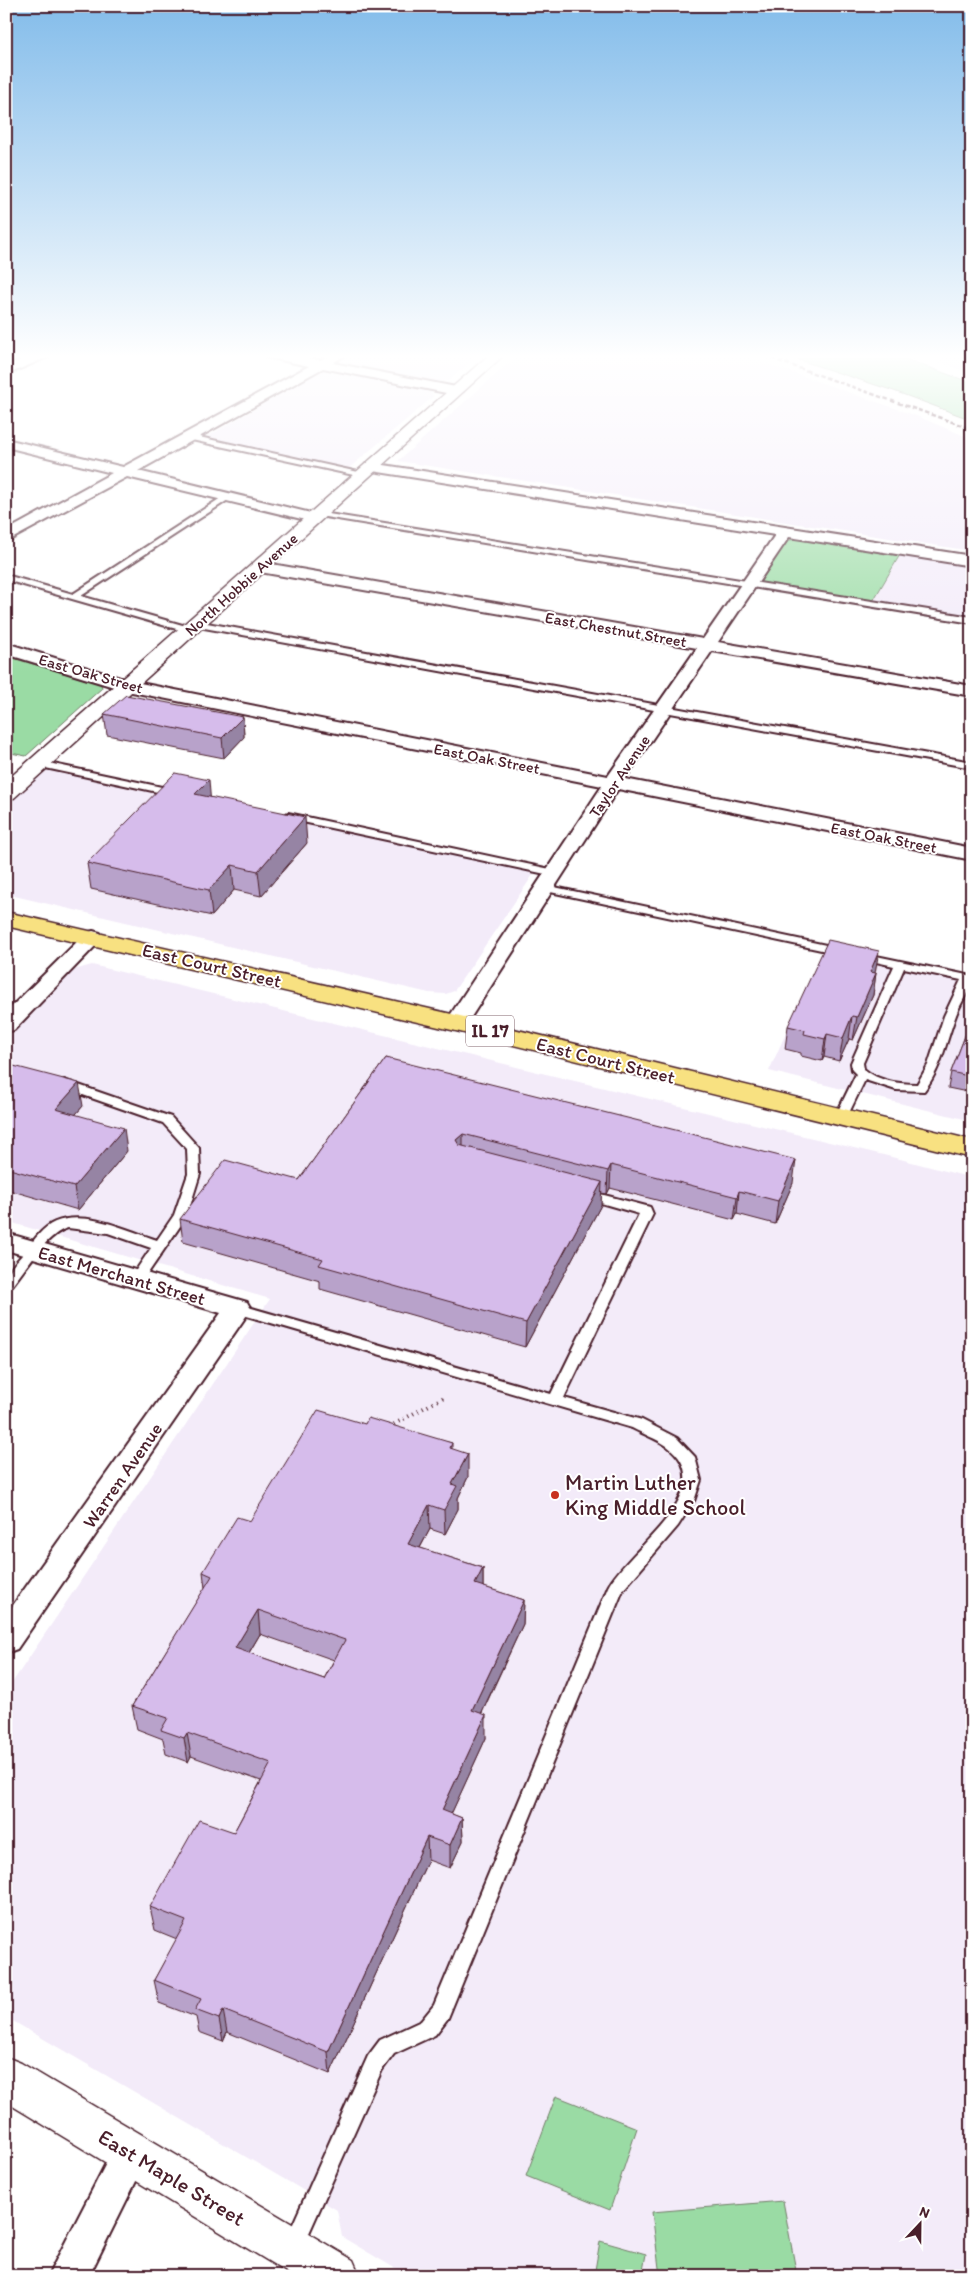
<svg xmlns="http://www.w3.org/2000/svg" width="978" height="2282" font-family="Itim,sans-serif">
<rect width="100%" height="100%" fill="#fff"/>
<filter id="ink" filterUnits="userSpaceOnUse"><feTurbulence type="fractalNoise" baseFrequency=".02" numOctaves="2"/><feDisplacementMap in="SourceGraphic" scale="10" xChannelSelector="R" yChannelSelector="G"/><feConvolveMatrix kernelMatrix="1 2 1 2 8 2 1 2 1" color-interpolation-filters="sRGB"/></filter>
<g filter="url(#ink)">
<path fill="#f3ebf9" d="M346 354H456L475 358 450 380 434 384 336 362Z
M519 354H739L914 415 972 439V551L398 461Z
M944 354H972V374L939 362Z
M325 371 430 392 434 396 348 469 205 438 318 372Z
M901 553 972 564V618L873 601Z
M47 768 535 872 454 991 446 994 429 993 6 894V807Z
M822 952 972 984V1121L769 1071Z
M92 965 900 1159 972 1178V2276H408L342 2237 337 2210 6 2017V1692L270 1299 6 1221V1041L74 970Z"/>
<path fill="#9adba4" stroke="#727d68" d="M781 354H889L897 356 972 383V420L894 391Z
M806 538 901 553 873 601 760 583 786 542 790 540Z
M6 656 101 684 102 688 26 756 6 752Z
M556 2096 637 2128 610 2210 526 2176Z
M783 2201 797 2276H660L652 2212Z
M600 2241 646 2254 642 2276H594Z"/>
<g fill="none" stroke-linecap="round" stroke-linejoin="round">
<defs>
<path id="lane" d="M40 354H47L43 356Z
M190 435 363 473 367 475 363 477 187 439V435Z
M224 496 231 498 81 596 193 628V632H187L6 580V575L73 594Z
M316 512 972 617V623L319 516H316Z
M196 621 972 762V768L193 626V622Z
M39 761 176 790 181 793 176 796 36 766 34 764Z
M288 813 555 870 560 873 555 876 284 818 283 816Z
M545 885 840 948 846 951 840 954 541 890V886Z
M862 953 972 976C972 988 961 1002 956 1015 946 1041 942 1068 924 1091L896 1090 865 1080 847 1117 841 1121 835 1117 856 1074 852 1070 851 1063 894 966 858 958 856 956ZM904 968 961 980 944 1016 928 1065 917 1084C899 1084 878 1081 864 1069L863 1063Z
M64 1080 171 1117 199 1148 200 1174 187 1216 142 1282H132L130 1279 151 1248 108 1233 68 1228C47 1233 25 1270 11 1287L6 1289C6 1269 15 1264 27 1249 34 1240 43 1227 55 1222 86 1210 127 1230 157 1240L174 1215 188 1174 187 1149 163 1123 60 1087 58 1084 60 1081Z
M585 1190 650 1207 653 1214 564 1398 642 1420 677 1438 695 1457 701 1480 694 1501 678 1526 623 1590 448 2018 435 2035 394 2054 382 2070 301 2251 294 2254 287 2251 284 2244 368 2056 380 2040 421 2021 434 2005 608 1587C628 1549 725 1489 667 1446 657 1439 643 1434 632 1428L233 1312 231 1309 233 1306 238 1304 551 1394 639 1214 580 1197 579 1194Z"/>
<path id="street" d="M34 354H50L48 357 6 375V366Z
M264 354H288L320 360 331 354H346L333 363 456 387 463 391 456 395 323 368 138 471 319 515 321 518 319 521 314 522 127 477 6 542V531L112 473 6 447V439L123 467 309 366 266 357Z
M371 463 972 556V566L789 537 718 642 972 686V696L712 651 625 779 972 848V860L618 789 464 1028 456 1030 448 1028 445 1023 602 786 127 691 6 654V643L130 681 608 776 697 648 260 572 254 570 252 567 254 564 260 562 703 639 775 535 366 470 364 467 366 464Z
M93 931 100 933 103 937 100 941 14 1030 6 1032V1012L86 933Z
M6 1233 247 1302 251 1309 17 1649 6 1653V1615L221 1313 6 1250Z
M131 2134 144 2140 150 2153 89 2276H48L118 2140Z"/>
<path id="secondary" d="M490 354H505L14 798 6 799V781Z
M6 2057 21 2063 353 2260 360 2276H293L6 2102Z"/>
<path id="primary" d="M6 912 456 1015 972 1140V1158L456 1031 6 926Z"/>
</defs>
<use href="#lane" stroke="#4a1f2b" stroke-width="4"/>
<use href="#street" stroke="#4a1f2b" stroke-width="4"/>
<use href="#secondary" stroke="#4a1f2b" stroke-width="3"/>
<use href="#primary" stroke="#4a1f2b" stroke-width="3"/>
<path stroke="#4a1f2b" stroke-width="4" stroke-dasharray="1 4.5" stroke-linecap="butt" d="M389 1427 444 1397"/>
<use href="#lane" fill="#fff" fill-rule="evenodd"/>
<use href="#street" fill="#fff" fill-rule="evenodd"/>
<use href="#secondary" fill="#fff" fill-rule="evenodd"/>
<use href="#primary" fill="#f8e181" fill-rule="evenodd"/>
<path stroke="#4a1f2b" stroke-width="2.5" stroke-dasharray="4.5 2.5" stroke-linecap="butt" d="M759 354 972 429"/>
</g>
<path fill="#b8a2ca" stroke="#4a1f2b" fill-rule="evenodd" d="M104 714 243 717 244 737 224 758 107 735Z
M210 797 307 843 261 896 234 890 212 916 91 889 87 863Z
M876 973 873 995 853 1040 849 1039 839 1061 824 1057 822 1061 801 1056V1053L785 1049 788 1026Z
M972 1018V1093L948 1088 951 1072Z
M386 1058 793 1183 775 1224 737 1214 734 1220 610 1188 607 1194 601 1193V1205L525 1347 320 1289V1281L183 1242 180 1219 299 1180Z
M6 1064 83 1106 75 1115 127 1151 78 1210 9 1190 6 1194Z
M365 1424 452 1443V1449L468 1477 458 1498V1509L445 1534 430 1529 420 1548 483 1568V1587L524 1600 523 1624 482 1713 486 1738 451 1814 462 1818 463 1841 450 1868 428 1860 330 2074 227 2032 223 2041 199 2032 196 2017 159 2003 154 1980 177 1939 155 1930 150 1907 234 1832 261 1781 191 1756 188 1762 166 1754 163 1739 137 1729 132 1706 205 1588 203 1572 250 1521ZM260 1634 334 1660 324 1679 249 1653Z"/>
<path fill="#9684a4" stroke="#4a1f2b" d="M243 717 244 737 224 758 222 738Z
M209 780 211 805 195 794Z
M305 817 307 843 261 896 258 871Z
M232 865 234 890 212 916 209 890Z
M879 951 875 973 870 972Z
M876 973 873 995 853 1040 857 1017Z
M852 1016 849 1039 839 1061 843 1038Z
M827 1034 824 1057 822 1061 825 1039Z
M79 1083 83 1106 60 1132 56 1109Z
M124 1128 127 1151 78 1210 74 1187Z
M463 1134V1157L456 1140Z
M796 1160 793 1183 775 1224 778 1201Z
M611 1165 610 1188 607 1194 608 1171Z
M6 1175 9 1190 6 1194Z
M602 1182 601 1205 525 1347 526 1323Z
M739 1191 737 1214 734 1220 737 1197Z
M468 1454V1477L458 1498V1509L445 1534 444 1510 452 1484Z
M429 1505 430 1529 409 1568 408 1544Z
M483 1568V1592L475 1584Z
M524 1600 523 1624 472 1733V1710Z
M258 1610 260 1634 238 1671 235 1648Z
M486 1715V1738L442 1834V1810Z
M187 1733 191 1756 188 1762 184 1738Z
M462 1818 463 1841 450 1868V1845Z
M427 1837 428 1860 330 2074 328 2052Z
M223 2010 227 2032 223 2041 219 2019Z"/>
<path fill="#d6bceb" stroke="#4a1f2b" fill-rule="evenodd" d="M126 695 243 717 222 738 104 714Z
M175 773 209 780 195 794 305 817 258 871 232 865 209 890 87 863Z
M828 940 879 951 870 972 876 973 857 1017 852 1016 843 1038 827 1034 825 1039 804 1034 805 1030 788 1026Z
M972 1018V1077L951 1072Z
M386 1058 796 1160 778 1201 739 1191 737 1197 611 1165 608 1171 463 1134 456 1140 459 1145 602 1182 526 1323 319 1265 323 1259 180 1219 225 1160 299 1180Z
M6 1064 79 1083 56 1109 124 1128 74 1187 6 1168Z
M318 1410 365 1424 368 1418 452 1443 450 1448 468 1454 452 1484 457 1486 444 1510 429 1505 408 1544 483 1568 475 1584 524 1600 472 1710 486 1715 442 1810 462 1818 450 1845 427 1837 328 2052 223 2010 219 2019 195 2010 201 1999 154 1980 186 1921 150 1907 199 1820 234 1832 271 1763 187 1733 184 1738 161 1730 168 1718 132 1706 212 1576 203 1572 237 1517 250 1521ZM258 1610 345 1640 324 1679 235 1648Z"/>
</g>
<linearGradient id="sky" x2="0" y2="1"><stop stop-color="#83bcea"/><stop offset="0.53" stop-color="#fff"/><stop offset="1" stop-color="#fff" stop-opacity="0"/></linearGradient>
<rect width="978" height="673" fill="url(#sky)"/>
<circle fill="#c8321e" stroke="#fff" stroke-width="2" cx="555" cy="1495" r="5"/>
<g text-anchor="middle" stroke-width="4" stroke-linejoin="round" paint-order="stroke">
<g font-size="16" fill="#4a1f2b" stroke="#fff">
<text transform="translate(241 584) rotate(-42)" y="6">North Hobbie Avenue</text>
<text transform="translate(616 629) rotate(10)" y="6">East Chestnut Street</text>
<text transform="translate(91 673) rotate(16)" y="6">East Oak Street</text>
<text transform="translate(487 758) rotate(11)" y="6">East Oak Street</text>
<text transform="translate(619 776) rotate(-56)" y="6">Taylor Avenue</text>
<text transform="translate(884 837) rotate(11)" y="6">East Oak Street</text>
</g>
<rect fill="#fff" stroke="#80626b" stroke-width="1" x="466" y="1015.5" width="48" height="31" rx="4"/>
<g font-size="18" font-weight="bold" fill="#4a1f2b">
<text x="490" y="1037">IL 17</text>
</g>
<g font-size="19" fill="#4a1f2b" stroke="#fff">
<text transform="translate(212 965) rotate(13)" y="7">East Court Street</text>
<text transform="translate(606 1060) rotate(14)" y="7">East Court Street</text>
<text transform="translate(122 1275) rotate(16)" y="7">East Merchant Street</text>
<text transform="translate(122 1475) rotate(-55)" y="7">Warren Avenue</text>
</g>
<g font-size="22" fill="#4a1f2b" stroke="#fff" text-anchor="start">
<text x="565" y="1490">Martin Luther<tspan x="565" dy="25">King Middle School</tspan></text>
</g>
<g font-size="22" fill="#4a1f2b" stroke="#fff">
<text transform="translate(172 2177) rotate(31)" y="8">East Maple Street</text>
</g>
</g>
<rect width="978" height="2282" fill="none" stroke="#fff" stroke-width="25"/>
<rect x="12" y="12" width="953" height="2257" fill="none" stroke="#4a1f2b" stroke-width="2" filter="url(#ink)"/>
<g transform="translate(920 2224) rotate(22)" stroke="#ffffff" stroke-width="4" paint-order="stroke">
<path d="M0-4L9 19L0 12L-9 19Z" fill="#4a1f2b"/>
<text y="-8" font-size="14" font-weight="bold" text-anchor="middle" fill="#4a1f2b">N</text>
</g>
</svg>
